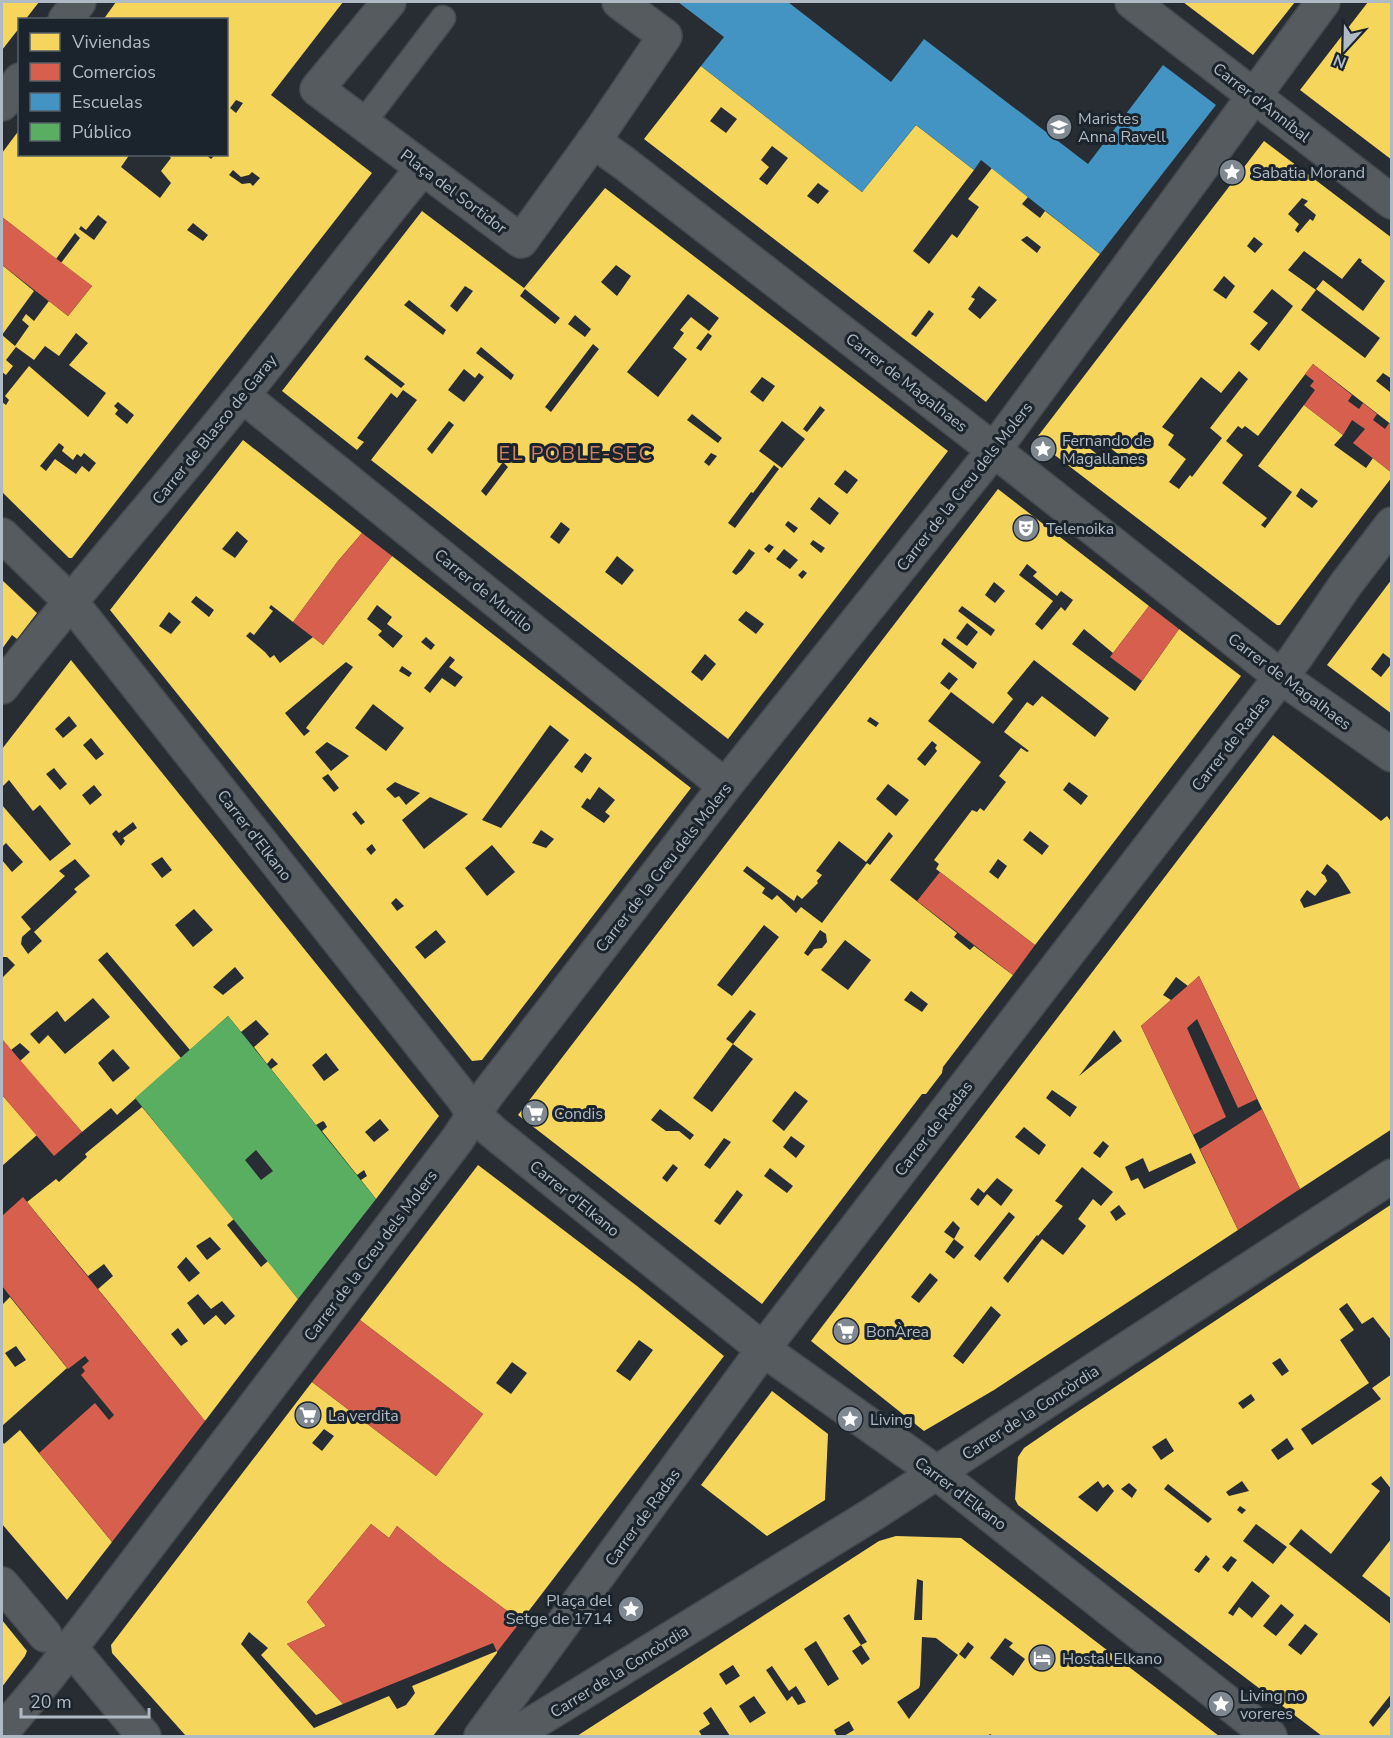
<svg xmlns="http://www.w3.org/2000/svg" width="1393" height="1738" font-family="'Nunito Sans',sans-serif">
<rect width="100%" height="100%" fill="#272d32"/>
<path fill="#f6d55c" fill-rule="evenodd" d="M2 2H39L25 20H20V27L2 50Z
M116 2H343L271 95 372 173 72 558H69L2 492V402L6 405 9 400 5 396 29 366 88 417 106 393 69 365 88 343 76 333 59 356 45 346 34 360 16 347 6 360 13 366 6 375 2 372V335L15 346 29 326 22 320 26 314 34 321 49 301 68 316 92 286 61 263 80 238 75 233 56 259 2 217V153L20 129V154H130L121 167 160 198 171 183 161 171 171 158 167 154H205L211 159 216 154H226V20H103ZM236 100 243 103 236 113 230 108ZM233 170 241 177 249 175 252 172 260 178 253 186 250 183 242 184 229 175ZM98 215 107 222 94 240 79 229 81 226 86 230ZM193 223 208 235 203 241 187 230ZM118 402 134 415 127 424 115 414 118 410 114 406ZM59 443 64 447 62 451 73 460 77 454 81 457 84 453 96 463 89 472 82 466 76 474 55 459 46 471 40 466Z
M1183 2H1295L1253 55Z
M1368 2H1392V160L1300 90Z
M701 66 862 192 916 125 974 170 913 251 929 264 952 234 957 238 979 207 968 199 992 168 1028 197 1022 204 1040 218 1045 211 1100 254 986 402 644 139ZM721 107 737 119 726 133 710 121ZM772 146 788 158 767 185 759 179 769 167 761 160ZM818 183 829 191 818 204 807 196ZM1027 236 1041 247 1037 253 1021 240ZM979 286 997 300 980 319 968 309 975 299 971 297ZM929 310 934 314 916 337 911 334Z
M1264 141 1392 238V379L1383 373 1376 381 1390 392 1392 390V425L1313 364 1258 436 1245 426 1242 429 1238 426 1226 441 1243 455 1222 483 1267 518 1261 525 1265 528 1292 492 1258 466 1304 405 1343 435 1334 445 1366 468 1373 458 1392 473V477L1379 494 1280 625H1277L1035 440ZM1302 198 1308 201 1304 205 1316 215 1313 221 1310 219 1298 233 1295 230 1299 224 1288 214ZM1254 237 1263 244 1255 253 1247 246ZM1304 251 1342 279 1359 258 1362 260 1361 262 1385 281 1363 311 1323 280 1316 289 1380 338 1365 358 1301 310 1316 290 1288 270ZM1224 276 1235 286 1226 299 1213 290ZM1272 289 1293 306 1259 351 1250 344 1268 323 1253 312ZM1239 371 1248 379 1210 428 1222 438 1192 477 1190 475 1179 489 1169 482 1186 459 1168 445 1174 435 1162 427 1201 377 1221 393ZM1098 438 1118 454 1110 464 1089 448ZM1301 488 1318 501 1312 508 1296 496Z
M605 188 948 451 728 739 371 460 417 400 403 390 397 398 391 393 357 438 364 442 357 450 282 391 422 211 524 288ZM616 265 631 276 617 296 601 282ZM465 286 473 291 457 312 450 306ZM525 289 560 318 555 324 520 296ZM688 294 719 318 709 331 691 317 680 330 684 333 673 348 687 359 658 397 627 372ZM409 300 446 330 443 335 404 305ZM575 315 591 329 585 337 568 324ZM708 333 712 336 701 351 696 348ZM593 344 599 349 551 412 545 407ZM481 347 514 375 511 380 476 353ZM367 355 405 384 401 388 364 359ZM464 369 475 378 479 373 484 377 464 402 448 390ZM762 377 775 386 763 402 750 392ZM820 406 825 410 807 432 803 429ZM692 414 722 438 718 443 687 420ZM449 421 454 425 432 454 427 449ZM782 421 805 439 782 468 759 451ZM711 453 717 456 709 466 704 462ZM503 462 508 467 486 496 481 491ZM774 465 779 469 735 528 728 523 751 492 753 493ZM845 470 858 480 847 494 834 484ZM819 497 839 513 830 525 810 509ZM788 521 798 528 794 533 785 525ZM561 522 570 529 559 544 550 537ZM813 540 825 548 821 553 810 544ZM769 544 774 547 769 553 764 549ZM749 549 755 553 742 570 736 575 732 572ZM784 549 798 560 790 569 776 559ZM617 556 634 570 622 585 605 572ZM803 570 807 573 802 579 798 575ZM746 611 764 624 756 634 738 620ZM705 654 716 664 702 681 691 672Z
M2 265 34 291 2 335Z
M243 440 362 533 338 561 293 622 271 605 269 608 273 611 254 635 250 632 246 636 265 652 270 658 274 655 280 663 313 637 323 645 392 556 691 788 482 1060 472 1061 110 610ZM237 531 248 541 235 558 222 549ZM196 596 214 610 209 617 191 602ZM377 605 392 617 387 624 403 636 393 648 378 635 382 631 367 619ZM169 612 181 622 171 634 159 626ZM426 637 435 645 431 650 421 642ZM450 656 455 660 449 667 463 677 455 687 442 678 430 693 424 688ZM346 662 353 667 306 728 310 731 304 736 285 713ZM402 666 412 673 409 677 399 671ZM373 704 404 728 386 751 355 728ZM550 725 569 740 501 828 482 820ZM327 742 349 756 331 771 315 752ZM585 753 592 758 582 773 574 767ZM328 774 339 788 334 792 322 778ZM395 782 408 788 420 793 406 805 399 796 395 798 386 789ZM599 787 615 800 605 812 610 816 604 823 581 807 587 798 590 800ZM430 797 468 814 424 849 402 820ZM356 811 365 822 361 825 352 814ZM541 830 554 839 546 848 532 843ZM372 844 376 850 371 855 366 849ZM492 845 515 872 487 896 465 868ZM396 898 404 906 397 911 391 903ZM436 930 446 942 425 959 415 947Z
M998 489 1149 606 1113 653 1084 629 1072 644 1135 691 1179 629 1241 676 1035 945 936 869 939 864 934 860 972 810 977 812 980 808 984 811 1006 782 999 776 1021 748 1027 752 1029 751 1004 732 1027 702 1033 706 1042 696 1095 737 1109 718 1034 660 1007 693 1013 699 993 724 951 692 928 721 981 762 890 880 957 933 954 937 970 950 974 946 1013 975 943 1067 942 1073 926 1094H922L762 1304 518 1115ZM1027 564 1037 572 1033 576 1057 596 1061 591 1073 600 1065 611 1061 607 1042 630 1035 624 1053 601 1019 575ZM994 582 1005 591 995 603 985 595ZM962 606 995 630 991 636 958 611ZM967 623 978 632 967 646 956 638ZM944 638 977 663 973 669 941 644ZM949 672 958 679 949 690 940 683ZM870 717 879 723 876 727 867 721ZM932 741 937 745 935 748 937 751 925 766 917 759ZM1069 782 1088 796 1081 805 1063 790ZM888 784 909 800 896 816 876 799ZM1030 831 1049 846 1042 855 1023 840ZM889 832 893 836 870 865 867 863 822 923 801 907 796 913 777 895 772 900 762 893 765 888 743 871 747 866 794 901 797 895 802 899 818 883 817 881 822 875 816 871 839 841 866 862ZM998 859 1007 866 998 879 989 872ZM764 925 779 937 732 996 717 985ZM820 930 826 934 827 942 822 948 814 949 808 956 804 953ZM845 940 871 960 848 990 821 970ZM911 991 928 1004 922 1012 904 1000ZM750 1010 756 1014 733 1044 753 1059 712 1112 693 1098 733 1044 726 1039ZM795 1091 808 1101 784 1131 772 1121ZM660 1109 694 1135 690 1140 679 1131H666L651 1120ZM791 1136 805 1146 796 1158 783 1147ZM724 1138 731 1142 710 1169 704 1165ZM673 1164 678 1168 667 1182 662 1178ZM770 1168 793 1186 787 1193 764 1176ZM737 1190 743 1195 720 1225 714 1221Z
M1392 579V660L1383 653 1371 669 1381 677 1392 663V714L1327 665Z
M2 580 37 613 17 639 12 635 2 649Z
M71 660 439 1116 376 1199 361 1180 367 1176 364 1170 357 1175 322 1131 327 1127 325 1123 323 1121 316 1125 271 1069 278 1064 272 1058 267 1064 254 1047 269 1034 256 1020 241 1032 228 1016 190 1050 107 952 98 960 181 1058 117 1115 111 1108 82 1132 20 1061 30 1052 20 1043 11 1050 2 1039V978L15 965 7 957H2V860L12 872 23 862 6 843 2 847V805L50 861 71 844 40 805 33 811 9 780 2 787V749ZM69 716 77 726 63 738 55 729ZM91 738 104 754 96 760 83 745ZM54 768 67 784 60 790 46 774ZM94 785 102 795 90 805 82 795ZM133 822 137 828 123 838 125 841 121 846 112 834 116 830 119 833ZM162 857 172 870 162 878 151 864ZM75 859 90 876 74 889 77 892 34 932 42 941 28 954 21 944 22 937 31 929 21 917 65 876 59 871ZM194 909 213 930 193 947 175 925ZM235 967 244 978 223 995 213 987ZM93 998 110 1017 65 1054 48 1035 39 1044 30 1034 57 1011 65 1022ZM113 1049 130 1068 113 1082 98 1063ZM326 1053 339 1070 324 1081 312 1065ZM380 1119 389 1130 374 1142 365 1132Z
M1273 735 1381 821 1387 816 1392 823V1129L1300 1189 1199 976 1188 986 1176 977 1163 995 1171 1000 1141 1026 1238 1230 994 1390 924 1431 811 1341ZM1327 864 1338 873 1351 893 1304 908 1300 900 1307 890 1315 896 1327 881 1325 876 1321 873ZM1114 1030 1122 1041 1079 1076ZM1052 1090 1077 1107 1070 1117 1046 1098ZM1024 1127 1046 1145 1039 1155 1015 1137ZM1103 1141 1109 1146 1100 1158 1093 1153ZM1191 1153 1196 1163 1144 1189 1138 1178 1131 1181 1125 1167 1143 1158 1149 1172ZM1082 1167 1113 1192 1101 1206 1093 1199 1078 1219 1086 1226 1063 1255 1042 1239 1008 1283 1003 1278 1037 1235 1038 1236 1063 1206 1055 1201ZM997 1178 1013 1190 1001 1206 987 1194 978 1206 970 1199 978 1188 984 1193ZM1119 1205 1126 1214 1116 1221 1110 1212ZM1009 1212 1015 1217 980 1261 974 1256ZM953 1221 960 1228 954 1239 964 1247 954 1259 945 1252 954 1239 944 1232ZM930 1273 938 1280 919 1303 911 1297ZM991 1306 1001 1315 963 1364 953 1356Z
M2 1095 37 1135 2 1166Z
M142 1107 234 1219 227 1225 261 1267 268 1261 298 1299 205 1421 98 1289 113 1276 104 1264 88 1276 27 1202 56 1179 59 1182 87 1157 85 1154ZM210 1237 221 1249 207 1260 196 1246ZM186 1257 200 1273 189 1282 177 1267ZM198 1294 211 1309 222 1301 235 1316 225 1325 216 1315 204 1325 187 1303ZM178 1328 188 1341 181 1346 171 1334Z
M478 1165 637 1286 724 1356 521 1621 441 1562 397 1526 389 1538 371 1524 307 1602 326 1626 287 1644 343 1704 316 1715 261 1655 268 1648 249 1632 241 1644 314 1728 389 1696 397 1709 406 1705 415 1693 412 1686 497 1651V1653L433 1736H186L112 1653 111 1645 312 1382 436 1476 483 1414 360 1320ZM639 1340 653 1350 630 1381 616 1371ZM512 1362 527 1373 511 1394 496 1383ZM324 1429 334 1436 322 1451 312 1443Z
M1392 1204V1341L1373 1317 1362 1324 1347 1303 1339 1309 1354 1330 1340 1340 1369 1383 1301 1429 1312 1445 1381 1399 1372 1388 1392 1374V1490L1381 1476 1371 1484 1380 1491 1331 1554 1301 1529 1289 1544 1392 1625V1693L1369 1722 1373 1727 1392 1704V1736H1322L1018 1505 1015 1499 1018 1457 1024 1448 1065 1420ZM1280 1358 1289 1371 1282 1376 1272 1363ZM1251 1394 1255 1400 1243 1409 1238 1403ZM1166 1438 1174 1451 1161 1460 1152 1447ZM1287 1438 1294 1449 1278 1460 1271 1450ZM1098 1481 1103 1488 1108 1484 1114 1491 1097 1512 1078 1497ZM1242 1481 1249 1491 1229 1496 1226 1492ZM1129 1483 1137 1490 1132 1498 1121 1489ZM1168 1484 1212 1519 1208 1523 1164 1489ZM1240 1506 1246 1510 1242 1514 1237 1510ZM1256 1524 1287 1547 1273 1564 1243 1541ZM1206 1555 1210 1559 1199 1573 1194 1570ZM1231 1556 1237 1560 1228 1572 1222 1567ZM1252 1581 1270 1596 1252 1618 1239 1607 1233 1616 1228 1613ZM1281 1604 1294 1615 1276 1636 1263 1626ZM1305 1624 1318 1634 1301 1655 1288 1645Z
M10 1297 67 1368 2 1426V1305ZM16 1346 26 1360 15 1367 5 1353Z
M772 1391 828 1434 825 1500 767 1536 701 1485Z
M20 1430 112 1542 67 1600 2 1524V1441L4 1444Z
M896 1536 961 1538 1219 1736H993L990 1734 988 1736H844L854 1730 849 1721 834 1730 837 1736H828L827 1735 824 1736H730L711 1707 703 1713 710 1724 699 1731 702 1736H577L879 1541ZM917 1579 923 1581 922 1620H914ZM849 1614 867 1642 861 1645 870 1659 862 1665 852 1651 861 1645 843 1618ZM922 1637 936 1638 958 1655 909 1719 897 1702 919 1688 920 1685ZM1005 1638 1013 1643 1009 1647 1025 1659 1013 1676 990 1658ZM816 1641 839 1679 828 1686 804 1649ZM968 1642 974 1647 965 1659 959 1654ZM733 1665 740 1676 726 1685 719 1674ZM772 1666 789 1691 796 1686 806 1702 798 1705 792 1696 787 1701 766 1670ZM754 1696 766 1713 750 1723 739 1706Z
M1392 1538V1599L1362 1576Z
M2 1620 27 1651 25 1656 2 1687Z"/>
<path fill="#d6604d" d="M2 217 92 286 68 316 2 265Z
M1313 364 1352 395 1348 401 1359 409 1363 403 1377 414 1373 420 1385 429 1389 423 1392 425V473L1353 443 1365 429 1352 420 1343 435 1304 405 1315 390 1310 386 1314 381 1305 374Z
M362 533 392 556 323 645 293 622 338 561Z
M1149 606 1179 629 1142 681 1110 657Z
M940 872 1035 945 1013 975 917 901Z
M1199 976 1257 1099 1238 1108 1197 1019 1187 1028 1226 1117 1193 1135 1141 1026Z
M2 1039 82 1132 54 1156 2 1095Z
M1262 1109 1300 1189 1238 1230 1200 1149Z
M23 1197 205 1421 112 1542 39 1453 95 1403 109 1420 114 1415 81 1375 85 1371 82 1367 89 1361 85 1356 68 1369 2 1286V1216Z
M360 1320 483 1414 436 1476 312 1382Z
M371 1524 389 1538 397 1526 441 1562 521 1621 497 1652 493 1643 343 1704 287 1644 326 1626 307 1602Z"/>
<path fill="#4393c3" d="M678 2H788L891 82 924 39 1088 164 1163 65 1216 105 1100 254 981 160 974 170 916 125 862 192 701 66 724 37Z"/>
<path fill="#5aae61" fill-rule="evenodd" d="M228 1016 376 1199 298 1299 135 1098ZM256 1150 273 1171 261 1180 245 1160Z"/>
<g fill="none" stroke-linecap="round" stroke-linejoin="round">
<defs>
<path id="lane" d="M363 123 443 18"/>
<path id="street" d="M389 2 317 89 521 241 600 132 665 36 619 2
M1132 2 1392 202
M65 20 79 2
M2 104 20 80
M593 141 624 163 994 450 1281 677 1392 755
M243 396 725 786
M2 535 71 602 463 1098 473 1114 493 1132 764 1350 937 1473 1270 1736
M2 687C79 588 163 494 242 396 303 321 361 242 423 168
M2 1584 45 1635
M80 1659 144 1736
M2 1732 48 1677 95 1616 457 1140 486 1096 725 786 994 450 1323 2
M481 1736 776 1332 1296 657 1346 584 1392 524
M512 1736 870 1516 1392 1176"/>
</defs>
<use href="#lane" stroke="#44494d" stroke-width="27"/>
<use href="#street" stroke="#44494d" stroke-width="36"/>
<use href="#lane" stroke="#565b60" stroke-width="24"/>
<use href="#street" stroke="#565b60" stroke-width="33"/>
</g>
<defs>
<symbol id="school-disc" viewBox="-11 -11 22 22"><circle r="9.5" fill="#808991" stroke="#1b242c"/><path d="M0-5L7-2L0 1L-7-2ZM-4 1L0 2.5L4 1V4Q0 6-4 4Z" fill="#fff"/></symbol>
<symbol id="sight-disc" viewBox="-11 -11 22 22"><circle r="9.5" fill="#808991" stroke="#1b242c"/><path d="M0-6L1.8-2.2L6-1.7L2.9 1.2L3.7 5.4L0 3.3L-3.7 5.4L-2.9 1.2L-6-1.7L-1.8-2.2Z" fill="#fff"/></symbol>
<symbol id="theatre-disc" viewBox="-11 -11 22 22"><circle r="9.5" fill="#808991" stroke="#1b242c"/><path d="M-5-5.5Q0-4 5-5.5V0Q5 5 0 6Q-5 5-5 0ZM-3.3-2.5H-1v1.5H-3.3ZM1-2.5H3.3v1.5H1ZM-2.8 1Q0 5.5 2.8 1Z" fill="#fff"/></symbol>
<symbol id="supermarket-disc" viewBox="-11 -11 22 22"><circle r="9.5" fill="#808991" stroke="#1b242c"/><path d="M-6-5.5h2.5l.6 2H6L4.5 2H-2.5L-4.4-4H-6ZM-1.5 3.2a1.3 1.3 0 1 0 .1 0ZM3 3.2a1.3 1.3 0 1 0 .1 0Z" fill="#fff"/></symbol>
<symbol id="hotel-disc" viewBox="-11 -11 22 22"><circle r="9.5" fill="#808991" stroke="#1b242c"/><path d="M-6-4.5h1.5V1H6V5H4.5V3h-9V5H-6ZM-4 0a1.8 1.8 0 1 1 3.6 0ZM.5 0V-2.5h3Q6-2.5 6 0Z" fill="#fff"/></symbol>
</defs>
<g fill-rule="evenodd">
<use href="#school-disc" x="1044" y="112" width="30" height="30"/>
<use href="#sight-disc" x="1217" y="157" width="30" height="30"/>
<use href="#sight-disc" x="1028" y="434" width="30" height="30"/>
<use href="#theatre-disc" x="1011" y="513" width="30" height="30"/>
<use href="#supermarket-disc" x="520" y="1098" width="30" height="30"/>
<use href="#supermarket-disc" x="831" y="1316" width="30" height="30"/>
<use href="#supermarket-disc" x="293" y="1400" width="30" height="30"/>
<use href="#sight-disc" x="835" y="1404" width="30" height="30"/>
<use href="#sight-disc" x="616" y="1594" width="30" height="30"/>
<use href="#hotel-disc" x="1027" y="1643" width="30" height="30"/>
<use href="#sight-disc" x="1206" y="1689" width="30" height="30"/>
</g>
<g text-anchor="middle" stroke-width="6" stroke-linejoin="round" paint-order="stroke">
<g font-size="16" fill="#b0bac4" stroke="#1b242c">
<text transform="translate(1262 102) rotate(38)" y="6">Carrer d'Anníbal</text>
<text transform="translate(454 191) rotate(37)" y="6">Plaça del Sortidor</text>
<text transform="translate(907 382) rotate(38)" y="6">Carrer de Magalhaes</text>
<text transform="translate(214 429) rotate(-51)" y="6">Carrer de Blasco de Garay</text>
<text transform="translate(964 486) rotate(-52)" y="6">Carrer de la Creu dels Molers</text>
<text transform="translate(484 590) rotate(39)" y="6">Carrer de Murillo</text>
<text transform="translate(1290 681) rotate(37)" y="6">Carrer de Magalhaes</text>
<text transform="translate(1230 743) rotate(-52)" y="6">Carrer de Radas</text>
<text transform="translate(255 835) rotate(52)" y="6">Carrer d'Elkano</text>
<text transform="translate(663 867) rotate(-52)" y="6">Carrer de la Creu dels Molers</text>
<text transform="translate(933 1128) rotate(-52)" y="6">Carrer de Radas</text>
<text transform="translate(575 1198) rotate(39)" y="6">Carrer d'Elkano</text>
<text transform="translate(370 1255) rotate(-53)" y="6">Carrer de la Creu dels Molers</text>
<text transform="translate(1030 1412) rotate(-33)" y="6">Carrer de la Concòrdia</text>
<text transform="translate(961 1493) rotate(37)" y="6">Carrer d'Elkano</text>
<text transform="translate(642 1517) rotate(-54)" y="6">Carrer de Radas</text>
<text transform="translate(619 1671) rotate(-32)" y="6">Carrer de la Concòrdia</text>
</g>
<g font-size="16" fill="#b0bac4" stroke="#1b242c" text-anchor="start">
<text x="1078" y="124">Maristes<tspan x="1078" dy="18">Anna Ravell</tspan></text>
<text x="1252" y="178">Sabatia Morand</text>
<text x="1062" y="446">Fernando de<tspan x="1062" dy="18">Magallanes</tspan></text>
<text x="1046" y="534">Telenoika</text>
<text x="554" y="1119">Condis</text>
<text x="866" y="1337">BonÀrea</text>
<text x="328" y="1421">La verdita</text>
<text x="870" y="1425">Living</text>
<text x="612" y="1606" text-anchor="end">Plaça del<tspan x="612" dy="18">Setge de 1714</tspan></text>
<text x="1062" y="1664">Hostal Elkano</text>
<text x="1240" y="1701">Living no<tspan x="1240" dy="18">voreres</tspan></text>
</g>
<g font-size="20" letter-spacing="1.5" fill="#cc8262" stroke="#1b242c">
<text x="576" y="460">EL POBLE-SEC</text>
</g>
</g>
<rect width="1393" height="1738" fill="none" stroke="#b0bac4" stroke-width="6"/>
<rect x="18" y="18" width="210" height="138" fill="#1b242c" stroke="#576069" stroke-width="1.5"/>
<rect x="30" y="33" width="30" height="18" fill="#f6d55c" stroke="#576069" stroke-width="1.5"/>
<text x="72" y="48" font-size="18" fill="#b0bac4">Viviendas</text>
<rect x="30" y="63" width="30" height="18" fill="#d6604d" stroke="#576069" stroke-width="1.5"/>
<text x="72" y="78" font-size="18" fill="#b0bac4">Comercios</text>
<rect x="30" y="93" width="30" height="18" fill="#4393c3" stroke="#576069" stroke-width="1.5"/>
<text x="72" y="108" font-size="18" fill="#b0bac4">Escuelas</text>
<rect x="30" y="123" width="30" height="18" fill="#5aae61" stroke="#576069" stroke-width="1.5"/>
<text x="72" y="138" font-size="18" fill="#b0bac4">Público</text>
<g transform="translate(1345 48) rotate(202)" stroke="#1b242c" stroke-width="4.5" paint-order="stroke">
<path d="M0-4.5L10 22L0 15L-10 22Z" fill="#b0bac4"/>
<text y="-9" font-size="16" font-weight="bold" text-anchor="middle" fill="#b0bac4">N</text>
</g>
<path d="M21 1708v9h128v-9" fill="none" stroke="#b0bac4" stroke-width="3"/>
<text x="30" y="1708" font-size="18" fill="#b0bac4" stroke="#1b242c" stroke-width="4.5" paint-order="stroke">20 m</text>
</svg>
